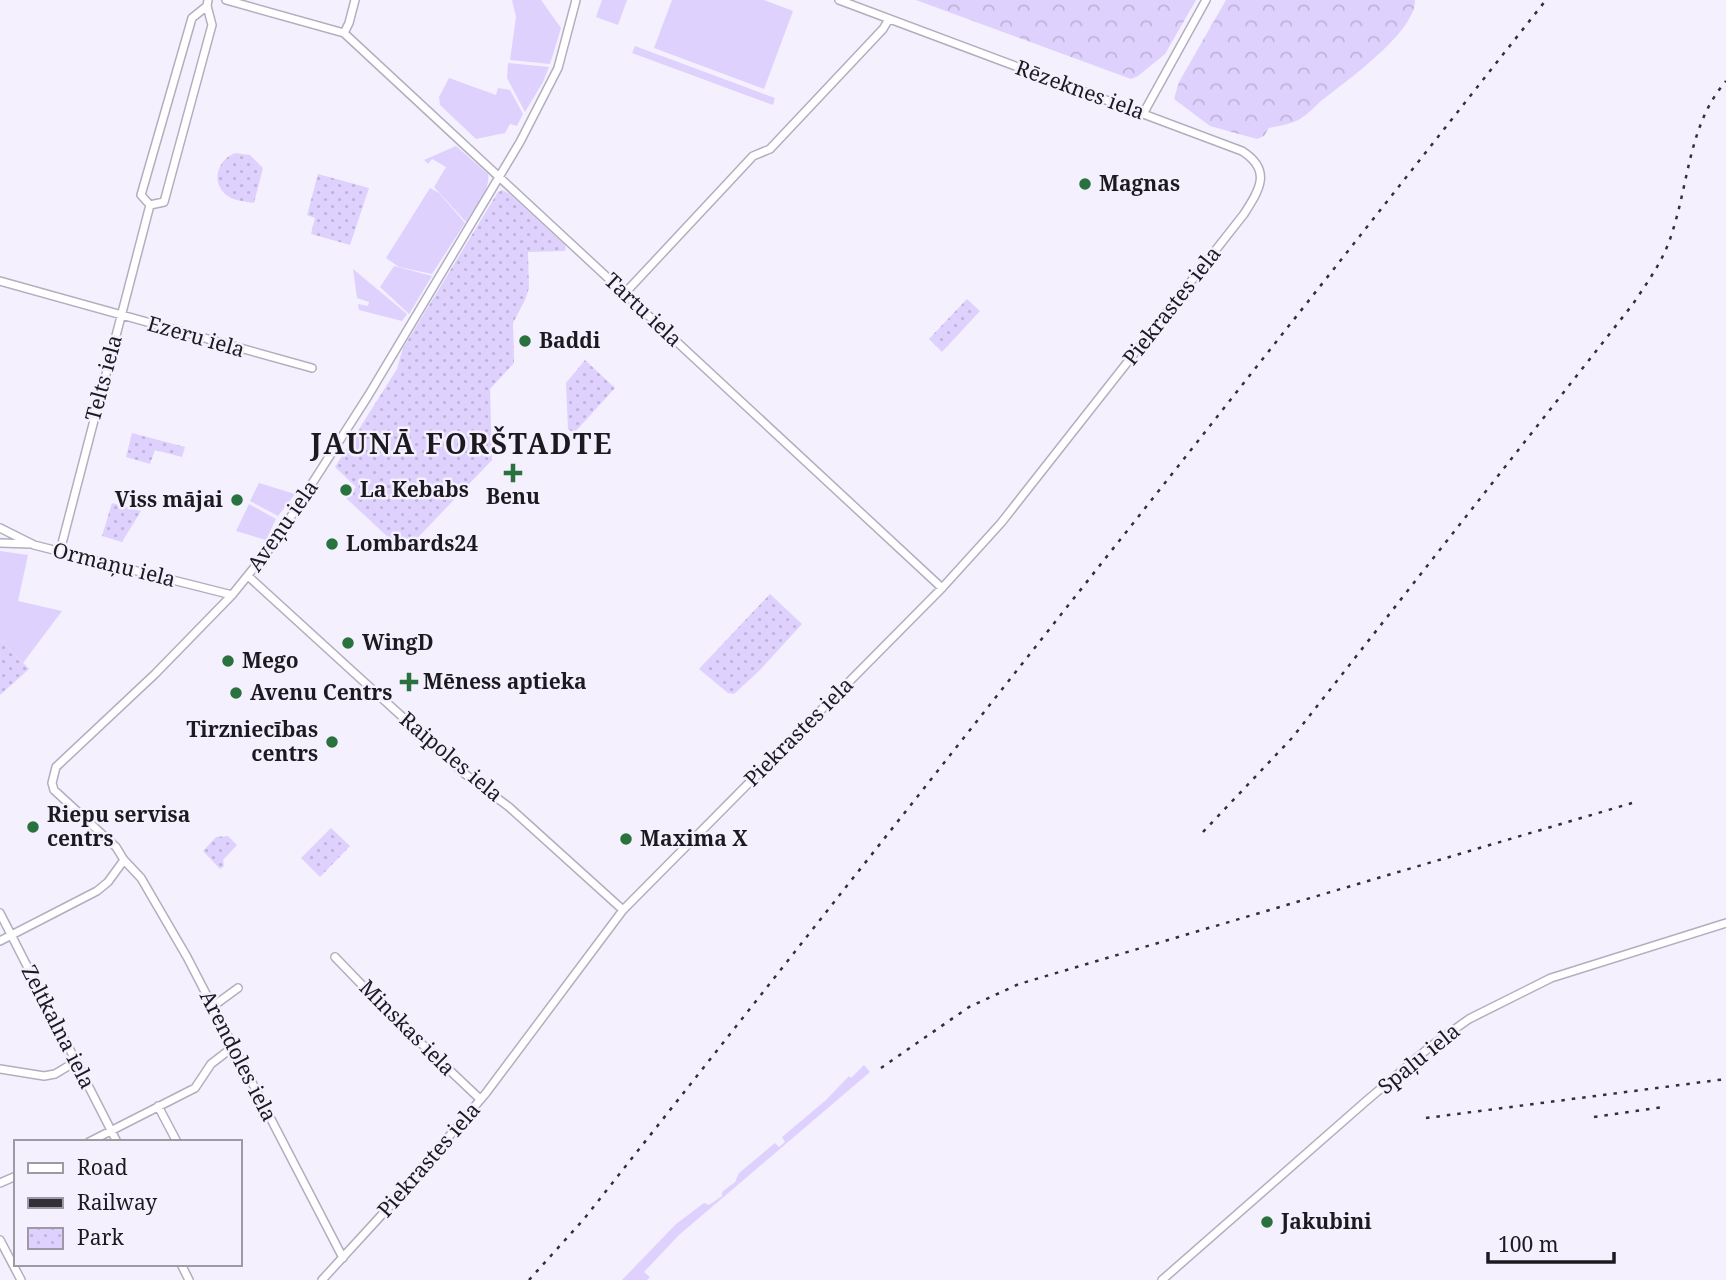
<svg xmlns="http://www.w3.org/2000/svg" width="1726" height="1280" font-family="'Noto Serif',serif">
<defs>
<pattern id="forest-crowns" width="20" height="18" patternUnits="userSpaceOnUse" patternTransform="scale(1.75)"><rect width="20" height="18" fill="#dfd1fe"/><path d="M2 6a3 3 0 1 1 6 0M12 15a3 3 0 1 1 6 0" fill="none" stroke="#bfb3d9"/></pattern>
<pattern id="park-dots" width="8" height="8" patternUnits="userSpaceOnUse" patternTransform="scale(1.75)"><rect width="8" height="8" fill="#dfd1fe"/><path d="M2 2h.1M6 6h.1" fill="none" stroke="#bfb3d9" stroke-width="1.8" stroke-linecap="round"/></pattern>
</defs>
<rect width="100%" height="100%" fill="#f4f0fe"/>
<path fill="#dfd1fe" d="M512 0H541L561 28 550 64 510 60 516 17Z
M602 0H627L618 25 596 17Z
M672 0H764L793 11 764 89 654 48Z
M635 46 775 98 773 105 632 53Z
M508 63 549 67 543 82 525 112 507 78Z
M449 78 496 95 498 88 510 90 523 114 517 126 510 124 505 133 476 139 440 105 439 97Z
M456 146 488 174C491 189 474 209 466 222L434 187 446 167 432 159 428 164 424 160Z
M430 188 439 193 465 223 432 274 399 267 386 258Z
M394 266 432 276 409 314 380 287Z
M353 269 407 314 402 321 359 310 358 304 368 306 369 302 357 298Z
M259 483 295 494 278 516 250 501Z
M249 504 276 519 266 540 236 531Z
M0 551 28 555 18 601 62 611 23 663 0 639Z
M864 1065 870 1072 679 1235 644 1272 650 1277 647 1280H622L676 1224 704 1203 709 1205 722 1196V1192L735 1182 739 1173 775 1143 779 1147 785 1142 782 1137 826 1100 849 1076 851 1078Z"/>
<path fill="url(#forest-crowns)" d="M916 0H1196L1165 54 1138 76 1131 79Z
M1226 0H1415C1416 32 1345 82 1321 101 1314 107 1308 114 1300 119 1291 124 1279 126 1269 128L1264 136 1257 139 1210 126 1174 99 1179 82Z"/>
<path fill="url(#park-dots)" d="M235 153 250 155 263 168 254 203C247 202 238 201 231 198 210 187 215 161 235 153Z
M318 174 369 188 350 245 311 234 315 218 307 215Z
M502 190 510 194 565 245 566 249 564 251 528 252 529 288 525 300 513 323 514 363 490 389 492 460 404 552 346 498 356 487 335 467 397 369 403 348 498 192Z
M967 299 980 311 942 352 929 339Z
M585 360 615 388 574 433 568 429 566 383Z
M132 433 185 447 182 457 155 450 150 464 126 457Z
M112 503 141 511 122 542 102 536Z
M770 594 802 624 760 670 734 694 728 693 699 669Z
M0 639 29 669 0 695Z
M331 828 350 846 320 877 301 858Z
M228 836 237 845 223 860 224 866 220 869 203 851 216 837Z"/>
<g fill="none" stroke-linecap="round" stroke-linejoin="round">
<defs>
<path id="street" d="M226 0 344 33 942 588
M344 33 349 23 355 0
M1143 114 1206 0
M150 205 164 202 212 25 207 6 208 0
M150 205 141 195 192 18 207 6
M0 281 312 368
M625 293 753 156 770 149 883 29 889 19
M0 528 34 545 232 595
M0 543 31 544
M60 551 150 205
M248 576 465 774 509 807 623 910
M124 860 141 878 187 957 343 1258
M0 913 117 1142
M0 941 97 891 108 882 124 860 116 847 54 790 52 783 56 767 155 674 232 595 274 543 368 396 520 142 558 68 576 0
M335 957 387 1011 480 1099
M212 1007 238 988
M0 1069 44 1076 55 1074 75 1062
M158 1106 177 1142
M89 1142 195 1088 211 1064 233 1047
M0 1183 16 1176
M0 1240 21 1280
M181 1264 189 1280
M322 1280 388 1208 486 1093 623 910 942 588 1001 523 1244 214C1260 189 1272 170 1242 151L839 0
M1162 1280 1365 1102 1431 1046 1469 1019 1551 978 1726 923"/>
</defs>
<use href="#street" stroke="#b3aebf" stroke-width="10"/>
<use href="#street" stroke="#fff" stroke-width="7"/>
<path stroke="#323037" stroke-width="2.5" stroke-dasharray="3.5 7" stroke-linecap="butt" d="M1203 832 1292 738 1633 304C1648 281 1664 260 1672 233 1689 181 1689 124 1726 81
M881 1068 969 1007 1019 984 1632 803
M1594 1117 1664 1107
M1426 1118 1726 1079
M529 1280 584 1219 1546 0"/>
</g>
<g fill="#29713d" stroke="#f4f0fe" stroke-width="2.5">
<circle cx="1085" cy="184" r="7"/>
<circle cx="525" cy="341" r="7"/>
<path d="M509.5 462.5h7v7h7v7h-7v7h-7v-7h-7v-7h7z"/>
<circle cx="346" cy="490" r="7"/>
<circle cx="237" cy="500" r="7"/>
<circle cx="332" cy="544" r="7"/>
<circle cx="348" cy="643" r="7"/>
<circle cx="228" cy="661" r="7"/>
<path d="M405.5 671.5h7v7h7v7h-7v7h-7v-7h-7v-7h7z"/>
<circle cx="236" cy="693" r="7"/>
<circle cx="332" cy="742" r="7"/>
<circle cx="33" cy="827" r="7"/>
<circle cx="626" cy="839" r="7"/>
<circle cx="1267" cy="1222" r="7"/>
</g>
<g text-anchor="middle" stroke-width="5" stroke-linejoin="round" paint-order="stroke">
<g font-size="21" fill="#1c1a20" stroke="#f4f0fe">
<text transform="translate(1080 90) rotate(20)" y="7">Rēzeknes iela</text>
<text transform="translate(1172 306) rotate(-52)" y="7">Piekrastes iela</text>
<text transform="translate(643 310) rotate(43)" y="7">Tartu iela</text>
<text transform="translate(196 337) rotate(16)" y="7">Ezeru iela</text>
<text transform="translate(104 378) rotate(-75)" y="7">Telts iela</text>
<text transform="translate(283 526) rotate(-55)" y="7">Aveņu iela</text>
<text transform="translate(114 565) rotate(14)" y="7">Ormaņu iela</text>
<text transform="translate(799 732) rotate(-45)" y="7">Piekrastes iela</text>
<text transform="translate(451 757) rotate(40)" y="7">Raipoles iela</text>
<text transform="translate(58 1027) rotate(63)" y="7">Zeltkalna iela</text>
<text transform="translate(407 1028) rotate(45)" y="7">Minskas iela</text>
<text transform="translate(238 1056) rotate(63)" y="7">Arendoles iela</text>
<text transform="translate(1419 1059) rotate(-39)" y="7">Spaļu iela</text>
<text transform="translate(429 1160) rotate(-49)" y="7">Piekrastes iela</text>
</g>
<g font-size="21" font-weight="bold" fill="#1c1a20" stroke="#f4f0fe" text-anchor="start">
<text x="1099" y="191">Magnas</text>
<text x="539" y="348">Baddi</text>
<text x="360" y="497">La Kebabs</text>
<text x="513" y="504" text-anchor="middle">Benu</text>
<text x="223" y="507" text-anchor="end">Viss mājai</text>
<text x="346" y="551">Lombards24</text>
<text x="362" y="650">WingD</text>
<text x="242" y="668">Mego</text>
<text x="423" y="689">Mēness aptieka</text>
<text x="250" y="700">Avenu Centrs</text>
<text x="318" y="737" text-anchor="end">Tirzniecības<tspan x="318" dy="24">centrs</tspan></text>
<text x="47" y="822">Riepu servisa<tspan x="47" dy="24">centrs</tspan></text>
<text x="640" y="846">Maxima X</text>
<text x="1281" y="1229">Jakubini</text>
</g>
<g font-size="28" font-weight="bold" letter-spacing="2" fill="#1c1a20" stroke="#f4f0fe">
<text x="462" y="454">JAUNĀ FORŠTADTE</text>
</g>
</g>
<rect x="14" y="1140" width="228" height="126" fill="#f4f0fe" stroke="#9e9aa5" stroke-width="2"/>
<rect x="28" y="1163" width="35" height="10" fill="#ffffff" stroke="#9e9aa5" stroke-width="2"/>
<text x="77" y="1175" font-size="21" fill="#1c1a20">Road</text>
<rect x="28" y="1198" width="35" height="10" fill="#323037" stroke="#9e9aa5" stroke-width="2"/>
<text x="77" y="1210" font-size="21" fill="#1c1a20">Railway</text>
<rect x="28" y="1228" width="35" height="21" fill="url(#park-dots)" stroke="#9e9aa5" stroke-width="2"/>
<text x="77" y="1245" font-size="21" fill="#1c1a20">Park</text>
<path d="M1488 1252v10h126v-10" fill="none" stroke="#1c1a20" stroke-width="3.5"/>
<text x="1498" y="1252" font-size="21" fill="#1c1a20" stroke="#f4f0fe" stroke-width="5" paint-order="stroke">100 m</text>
</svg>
